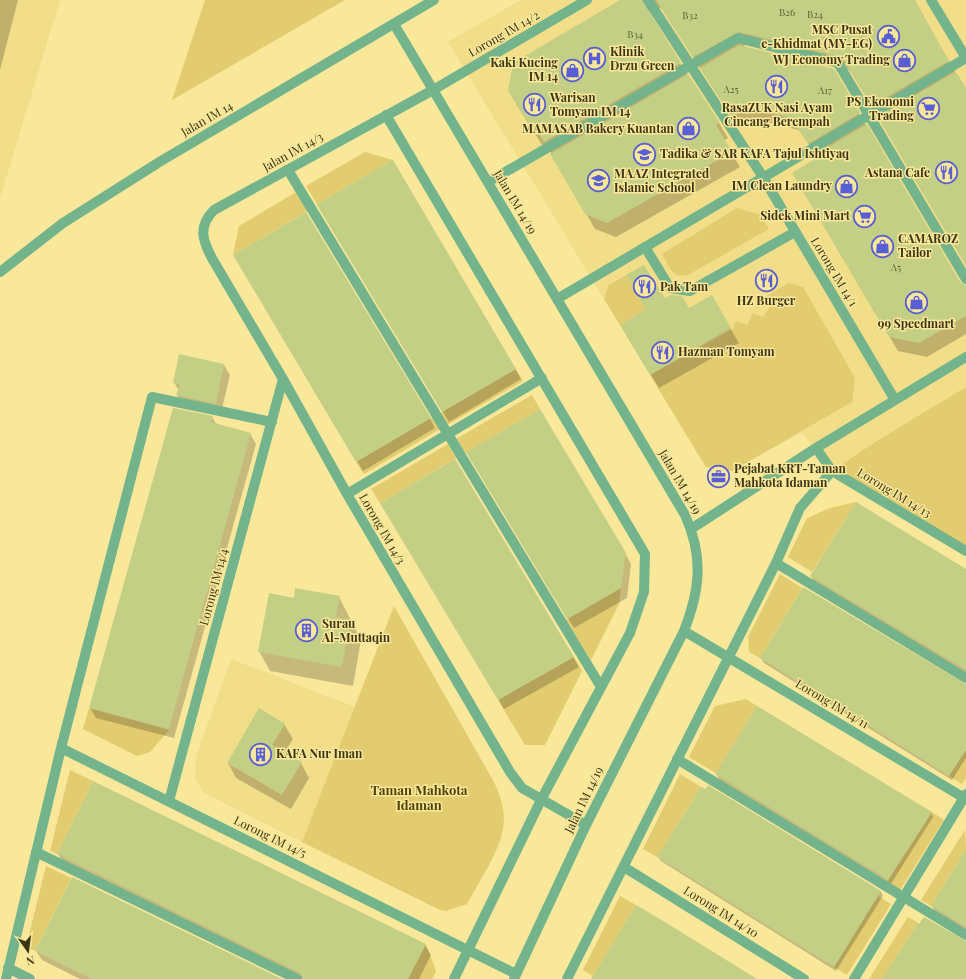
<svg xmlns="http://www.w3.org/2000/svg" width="966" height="979" font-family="'Playfair Display',serif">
<rect width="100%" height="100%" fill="#f9e79a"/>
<path fill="#f2dd88" d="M0 0H60L0 198Z
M521 0H966V387L875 442 832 471 802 432 732 471 706 467 448 42Z
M231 659 355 707 302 842 214 798 203 792 196 780 195 766 197 754Z"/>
<path fill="#e2cc6f" d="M205 0H345L172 100Z
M365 152 393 160 317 204 306 186Z
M298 191 309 210 233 255 239 226Z
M737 208 761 215 769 229 688 275C672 279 669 266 662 254Z
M626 275 646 309 620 325 604 299 609 285Z
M789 283 803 287 855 378 852 402 732 471 706 467 650 375 733 329 736 321 747 325 753 313 763 317 770 306 760 300Z
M516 369 523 381 447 425 440 413Z
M966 387V551L832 471 875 442Z
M532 395 540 409 465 453 456 439Z
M433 417 440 429 364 474 356 462Z
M448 444 456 458 380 503 371 489Z
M856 502 812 572 788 557 807 518 830 508Z
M780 574 802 588 760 658 749 652 748 637Z
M621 588 619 604 591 660 566 620Z
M394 606 495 784C501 798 506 813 503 829 500 850 478 884 467 904L446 911 440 910 302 842Z
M574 657 582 671 545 745H525L498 700Z
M746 699 757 706 716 773 689 757 715 706Z
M89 708 169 730 150 752 137 756 83 729Z
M966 750V778L962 784 949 776Z
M70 770 93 781 57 854 50 851Z
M680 774 701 787 657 857 643 849Z
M932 812 944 820 900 890 887 882Z
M965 830 966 849 931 906 921 900Z
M46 866 71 878 35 951 26 947Z
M620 896 636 905 593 976 583 970Z
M878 896 891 904 847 975 834 967Z
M908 917 918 923 882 979H869Z
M426 944 436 971 432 979H408Z"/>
<path fill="#0003" d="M0 0H18L0 70Z
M622 0H913L966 90V265L852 73 848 69 747 44 742 47 833 70 960 283 966 286V334L927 357 898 351 793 173 818 158 799 130 754 119 739 128 662 9 655 6 649 11V16L719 123 728 138 724 140 740 167 616 237 595 229 547 146 544 148 516 104Z
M394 164 521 379 449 422 318 204Z
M235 255 430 419 435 428 363 471Z
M711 296 739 343 659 388 629 339 665 300 688 310Z
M180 355 224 365 230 375 221 413 183 405 177 395 179 391 174 382Z
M540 410 631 564 627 598 574 628 473 462Z
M212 417 217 425 250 434 256 444 174 738 96 718 90 708Z
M455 460 579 667 504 709 381 504Z
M966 571V673L814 581 811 576Z
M339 597 361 640 353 686 270 671 259 651 294 599Z
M761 658 966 685V758L952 780 764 663Z
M284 724 293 739 284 753 301 763 309 778 291 809 236 778 228 763Z
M716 774 931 812 933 817 891 884 719 779Z
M708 787 881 892 883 896 836 971 661 861 658 857Z
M966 851V930L934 910 932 906Z
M58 854 425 945 431 955 419 979H299L64 864Z
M36 951 280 979H80L42 960Z"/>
<path fill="#c3cf85" d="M620 0H642L681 63 544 142 539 134 536 135 508 91 513 63Z
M656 0H915L949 61 871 106 844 60 840 57 739 32 693 57Z
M739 45 834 69 860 113 808 144 791 118 747 107 731 116 700 68Z
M955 72 957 76 958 75 966 88V266L878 117Z
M688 74 720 123 716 125 732 152 607 223 585 214 550 154Z
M867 124 960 282 966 285V316L919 343 889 337 792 173 817 158 815 155Z
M393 160 516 369 442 412 317 205V204Z
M306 212 431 418 356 462 233 255Z
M644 265 665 298 671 295 682 296 689 308 712 295 731 328 650 375 620 325 646 309 626 275Z
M179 354 224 364 216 404 176 395 180 384 173 383Z
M173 408 213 416 211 422 251 433 169 729 89 708Z
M540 409 626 553 621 588 567 619 466 452Z
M455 459 574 657 498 700 380 503Z
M856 502 966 569V670L810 576Z
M803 587 966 684V750L949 776 760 658Z
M295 588 340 596 336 617 350 619V623L342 667 258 652 269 593 294 598Z
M757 706 932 812 888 880 715 774Z
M259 708 285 724 272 745 302 762 282 795 227 763Z
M93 781 426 944 408 979H303L300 973 57 854Z
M708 785 881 891 834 967 657 857 701 787 706 789Z
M966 849V927L931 906Z
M72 877 282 979H92L35 951Z
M636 905 660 919 757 979H591Z
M924 917 966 941V979H882L918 923 919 924Z"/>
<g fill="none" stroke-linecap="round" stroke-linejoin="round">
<path stroke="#74b48c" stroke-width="10" d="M648 0 763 177 895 400
M931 0 966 58
M394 24 685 515C704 557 700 590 684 631L586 825 514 979
M386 115 645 554 644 592 630 633 541 800 454 979
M288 170 601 687
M488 182 738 38 838 63 966 279
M645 247 670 288 690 291 795 232
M0 272 63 223 161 161 434 0
M557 299 966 58
M816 448 832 471 966 551
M347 494 542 378
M691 529 816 448 966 357
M776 563 966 678
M684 631 966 799
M61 748 516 974
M677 759 966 935
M169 801 283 379
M586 825 522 788 510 772 347 494 283 379 213 260C203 242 197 227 214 210L433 90 587 0
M36 852 297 979
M624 867 804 979
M8 968 30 979
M6 979 61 748 152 397 272 422
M567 979 776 563 800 508 832 471
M854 979 966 794"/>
</g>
<defs>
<symbol id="civic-ring" viewBox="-11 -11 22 22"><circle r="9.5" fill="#f9e79a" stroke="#585ed5" stroke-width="1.5"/><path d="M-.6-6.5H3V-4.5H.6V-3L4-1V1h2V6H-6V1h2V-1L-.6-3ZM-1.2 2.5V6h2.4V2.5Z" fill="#585ed5"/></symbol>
<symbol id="hospital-ring" viewBox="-11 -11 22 22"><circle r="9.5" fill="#f9e79a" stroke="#585ed5" stroke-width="1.5"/><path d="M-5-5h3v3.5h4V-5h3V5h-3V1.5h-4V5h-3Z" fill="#585ed5"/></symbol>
<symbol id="shop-ring" viewBox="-11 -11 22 22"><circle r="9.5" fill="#f9e79a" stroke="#585ed5" stroke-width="1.5"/><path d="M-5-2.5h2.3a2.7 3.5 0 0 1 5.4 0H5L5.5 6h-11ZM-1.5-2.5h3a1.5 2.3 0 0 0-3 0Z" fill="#585ed5"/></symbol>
<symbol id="restaurant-ring" viewBox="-11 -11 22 22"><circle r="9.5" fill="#f9e79a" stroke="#585ed5" stroke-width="1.5"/><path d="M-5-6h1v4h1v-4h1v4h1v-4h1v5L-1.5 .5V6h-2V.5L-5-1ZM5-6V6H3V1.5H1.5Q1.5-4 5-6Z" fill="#585ed5"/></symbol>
<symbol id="supermarket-ring" viewBox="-11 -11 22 22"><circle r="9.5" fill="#f9e79a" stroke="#585ed5" stroke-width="1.5"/><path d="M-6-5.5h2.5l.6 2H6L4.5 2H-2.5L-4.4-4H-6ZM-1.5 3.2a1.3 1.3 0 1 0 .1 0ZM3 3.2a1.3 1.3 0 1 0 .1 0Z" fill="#585ed5"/></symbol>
<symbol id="school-ring" viewBox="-11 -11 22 22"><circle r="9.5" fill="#f9e79a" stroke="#585ed5" stroke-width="1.5"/><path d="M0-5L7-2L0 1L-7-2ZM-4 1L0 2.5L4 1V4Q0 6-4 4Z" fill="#585ed5"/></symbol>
<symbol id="office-ring" viewBox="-11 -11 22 22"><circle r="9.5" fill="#f9e79a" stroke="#585ed5" stroke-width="1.5"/><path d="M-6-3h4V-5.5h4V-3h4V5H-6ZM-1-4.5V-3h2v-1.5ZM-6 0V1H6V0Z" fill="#585ed5"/></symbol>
<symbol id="building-ring" viewBox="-11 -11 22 22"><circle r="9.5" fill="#f9e79a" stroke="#585ed5" stroke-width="1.5"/><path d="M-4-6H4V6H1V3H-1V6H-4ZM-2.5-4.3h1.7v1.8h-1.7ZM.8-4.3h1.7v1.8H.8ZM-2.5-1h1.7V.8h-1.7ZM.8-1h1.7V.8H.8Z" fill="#585ed5"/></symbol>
</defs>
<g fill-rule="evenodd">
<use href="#civic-ring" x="876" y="24" width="25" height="25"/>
<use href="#hospital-ring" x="582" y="46" width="25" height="25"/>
<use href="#shop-ring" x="892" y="48" width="25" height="25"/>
<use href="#shop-ring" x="560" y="58" width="25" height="25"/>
<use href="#restaurant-ring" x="764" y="74" width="25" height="25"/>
<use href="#restaurant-ring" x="522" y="92" width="25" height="25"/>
<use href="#supermarket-ring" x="916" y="96" width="25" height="25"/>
<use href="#shop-ring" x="676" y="116" width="25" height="25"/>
<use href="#school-ring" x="632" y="142" width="25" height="25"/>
<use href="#restaurant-ring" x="934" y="160" width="25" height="25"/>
<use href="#school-ring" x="586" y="168" width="25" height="25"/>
<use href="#shop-ring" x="834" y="174" width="25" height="25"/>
<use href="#supermarket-ring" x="852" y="204" width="25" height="25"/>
<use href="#shop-ring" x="870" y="234" width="25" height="25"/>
<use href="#restaurant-ring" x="754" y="268" width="25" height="25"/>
<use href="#restaurant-ring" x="632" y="274" width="25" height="25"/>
<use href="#shop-ring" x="904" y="290" width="25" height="25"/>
<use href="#restaurant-ring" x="650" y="340" width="25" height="25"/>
<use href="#office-ring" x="706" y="464" width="25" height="25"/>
<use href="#building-ring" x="294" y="618" width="25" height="25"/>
<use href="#building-ring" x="248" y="742" width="25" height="25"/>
</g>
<g text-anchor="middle" stroke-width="3" stroke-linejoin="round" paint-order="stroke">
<g font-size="10" fill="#5e5c31">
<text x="787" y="16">B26</text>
<text x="815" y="18">B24</text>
<text x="690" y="19">B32</text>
<text x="635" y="38">B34</text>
<text x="731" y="93">A25</text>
<text x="825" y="94">A17</text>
<text x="896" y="271">A5</text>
</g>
<g font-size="12" font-weight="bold" fill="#3c3515" stroke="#f9e79a" text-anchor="start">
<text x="872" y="34" text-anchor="end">MSC Pusat<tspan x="872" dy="14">e-Khidmat (MY-EG)</tspan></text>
<text x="610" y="56">Klinik<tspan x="610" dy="14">Drzu Green</tspan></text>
<text x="890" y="64" text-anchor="end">WJ Economy Trading</text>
<text x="558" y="67" text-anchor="end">Kaki Kucing<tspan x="558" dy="14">IM 14</tspan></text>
<text x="550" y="102">Warisan<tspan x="550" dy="14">Tomyam IM 14</tspan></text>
<text x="914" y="106" text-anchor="end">PS Ekonomi<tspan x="914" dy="14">Trading</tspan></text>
<text x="777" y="112" text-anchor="middle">RasaZUK Nasi Ayam<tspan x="777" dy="14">Cincang Berempah</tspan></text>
<text x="674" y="133" text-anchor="end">MAMASAB Bakery Kuantan</text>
<text x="660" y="158">Tadika &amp; SAR KAFA Tajul Ishtiyaq</text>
<text x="930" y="177" text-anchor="end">Astana Cafe</text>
<text x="614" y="178">MAAZ Integrated<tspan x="614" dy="14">Islamic School</tspan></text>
<text x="832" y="190" text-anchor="end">IM Clean Laundry</text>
<text x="850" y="220" text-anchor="end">Sidek Mini Mart</text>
<text x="898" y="243">CAMAROZ<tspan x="898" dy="14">Tailor</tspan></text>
<text x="660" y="291">Pak Tam</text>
<text x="766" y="305" text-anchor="middle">HZ Burger</text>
<text x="916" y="328" text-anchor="middle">99 Speedmart</text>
<text x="678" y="356">Hazman Tomyam</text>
<text x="734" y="473">Pejabat KRT-Taman<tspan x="734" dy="14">Mahkota Idaman</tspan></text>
<text x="322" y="628">Surau<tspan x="322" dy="14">Al-Muttaqin</tspan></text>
<text x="276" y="758">KAFA Nur Iman</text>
</g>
<g font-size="12" fill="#3c3515" stroke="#f9e79a">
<text transform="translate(504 34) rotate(-30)" y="4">Lorong IM 14/2</text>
<text transform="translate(207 119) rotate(-30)" y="4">Jalan IM 14</text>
<text transform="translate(293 152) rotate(-29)" y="4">Jalan IM 14/3</text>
<text transform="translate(515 202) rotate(59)" y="4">Jalan IM 14/19</text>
<text transform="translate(834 272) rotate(59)" y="4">Lorong IM 14/1</text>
<text transform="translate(680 482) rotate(60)" y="4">Jalan IM 14/19</text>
<text transform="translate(894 493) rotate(31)" y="4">Lorong IM 14/13</text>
<text transform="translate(382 529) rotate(60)" y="4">Lorong IM 14/3</text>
<text transform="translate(214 587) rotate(-75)" y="4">Lorong IM 14/4</text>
<text transform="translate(832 704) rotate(31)" y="4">Lorong IM 14/11</text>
<text transform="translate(584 800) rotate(-64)" y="4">Jalan IM 14/19</text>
<text transform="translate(270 837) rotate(26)" y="4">Lorong IM 14/5</text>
<text transform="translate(721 912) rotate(32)" y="4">Lorong IM 14/10</text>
</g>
<g font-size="13" font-weight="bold" fill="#4c3f00" stroke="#f9e79a">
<text x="419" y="795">Taman Mahkota<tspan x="419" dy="15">Idaman</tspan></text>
</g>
</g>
<g transform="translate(28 951) rotate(166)" stroke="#f9e79a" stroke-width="3" paint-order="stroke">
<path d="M0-3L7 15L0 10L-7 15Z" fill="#3c3515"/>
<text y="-6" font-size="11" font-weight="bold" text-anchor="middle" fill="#3c3515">N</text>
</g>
</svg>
